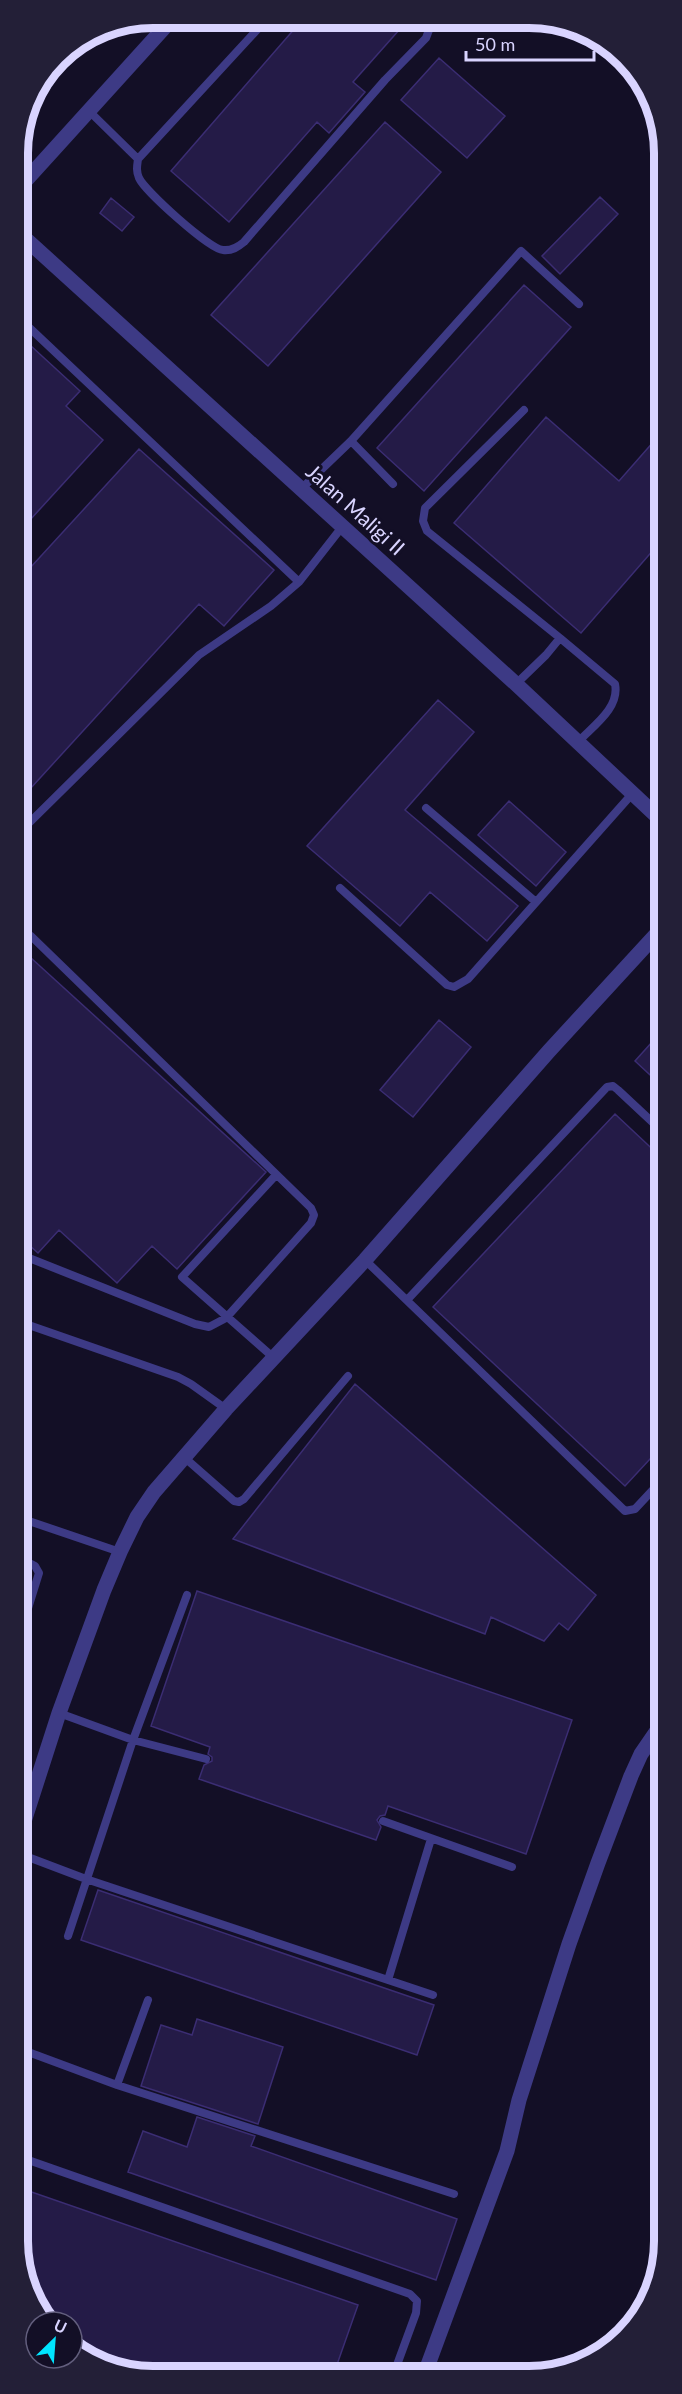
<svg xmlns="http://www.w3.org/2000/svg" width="682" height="2394" font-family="Lato,sans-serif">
<rect width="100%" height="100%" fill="#130f26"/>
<path fill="#241b47" stroke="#3b2d73" stroke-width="1.5" d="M303 19 408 20 353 82 365 92 329 133 317 122 229 222 171 171Z
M439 58 505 116 467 158 401 100Z
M385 122 441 172 268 366 211 315Z
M600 197 618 214 560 274 542 256Z
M111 198 134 217 122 231 100 213Z
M524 285 571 327 424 491 377 448Z
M18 334 80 391 66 406 103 440 19 532Z
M546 417 619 481 662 432V540L581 633 454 523Z
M139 449 274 570 224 626 199 604 19 801V580Z
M438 700 474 732 405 810 518 906 487 941 430 892 400 926 307 846Z
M509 801 566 852 536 886 478 835Z
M19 947 266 1172 177 1269 152 1246 117 1283 59 1230 38 1253 19 1236Z
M439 1020 471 1047 413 1117 380 1090Z
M662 1031V1086L635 1061Z
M615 1114 663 1159V1445L625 1486 433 1307Z
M355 1384 596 1595 568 1630 559 1623 544 1641 491 1617 485 1634 233 1539Z
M197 1591 572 1720 526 1854 388 1806 385 1815 380 1816 377 1820 381 1827 376 1840 199 1779 204 1765 212 1761V1757L208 1754 210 1747 151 1726Z
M98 1890 434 2005 417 2055 81 1940Z
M197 2019 283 2047 258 2124 141 2086 161 2025 192 2035Z
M197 2117 255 2136 251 2146 457 2219 436 2280 128 2172 143 2131 187 2147Z
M20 2188 358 2305 334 2373H127L72 2344V2322H50L21 2267Z"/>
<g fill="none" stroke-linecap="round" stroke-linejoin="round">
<path stroke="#3d3a85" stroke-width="8" d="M267 19 138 159C137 166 136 171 139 178 145 191 209 249 223 250 232 251 238 247 244 242L385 80 426 38 429 30 426 20
M88 110 138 159
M18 317 299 582 342 527
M351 441 393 484
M300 490 351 441 521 251 579 304
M560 638 615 684C620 708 593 726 578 742
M516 684 546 655 560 638 427 531 423 521 425 508 524 410
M426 808 536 902
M19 829 25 827 199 655 271 606 299 582
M340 888 447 985 454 987 468 979 632 794
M19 933 31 936 311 1208 314 1215 311 1223 226 1318 209 1327 195 1324 19 1254
M365 1260 625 1511 635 1509 663 1479
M408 1299 607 1087 613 1086 618 1090 663 1132
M20 1322 178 1377 191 1384 226 1409
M274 1358 182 1277 276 1175
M185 1458 234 1501 239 1502 244 1499 348 1376
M20 1518 120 1552
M20 1558 35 1566 39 1573 20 1634
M59 1713 133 1740 206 1759
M383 1821 512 1867
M20 1854 86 1879 433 1995
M68 1936 133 1740 187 1595
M388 1980 431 1839
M20 2049 117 2085 454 2194
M117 2085 148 2000
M20 2161H31L410 2294 417 2301 416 2313 394 2373"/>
<path stroke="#3d3a85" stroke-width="15" d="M18 189 173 18
M18 232 516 684 662 821
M20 1834 59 1713 104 1590 120 1552 137 1517 154 1492 226 1409 365 1260 549 1051 662 928
M425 2373 507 2151 519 2100 569 1944 598 1863 631 1776 641 1754 663 1722"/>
</g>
<g text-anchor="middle" stroke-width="6" stroke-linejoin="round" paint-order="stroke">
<g font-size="21" fill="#d9d4ff" stroke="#130f26">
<text transform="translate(355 510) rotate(42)" y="7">Jalan Maligi II</text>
</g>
</g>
<path d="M0 0H682V2394H0ZM153 28H529A125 125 0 0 1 654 153V2241A125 125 0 0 1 529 2366H153A125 125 0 0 1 28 2241V153A125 125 0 0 1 153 28Z" fill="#231f37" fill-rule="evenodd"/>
<path fill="none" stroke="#d9d4ff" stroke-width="8" d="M153 28H529A125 125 0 0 1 654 153V2241A125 125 0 0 1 529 2366H153A125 125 0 0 1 28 2241V153A125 125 0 0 1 153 28Z"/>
<g transform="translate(54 2340) rotate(25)"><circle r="28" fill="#130f26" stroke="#625e7d" stroke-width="1.5"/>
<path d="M0-4.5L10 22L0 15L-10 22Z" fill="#00e5ff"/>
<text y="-9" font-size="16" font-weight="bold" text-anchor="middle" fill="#d9d4ff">U</text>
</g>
<path d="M466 51v9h128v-9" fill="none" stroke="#d9d4ff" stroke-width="3"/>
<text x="475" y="51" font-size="18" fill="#d9d4ff" stroke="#130f26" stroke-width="4.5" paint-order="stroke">50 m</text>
</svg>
